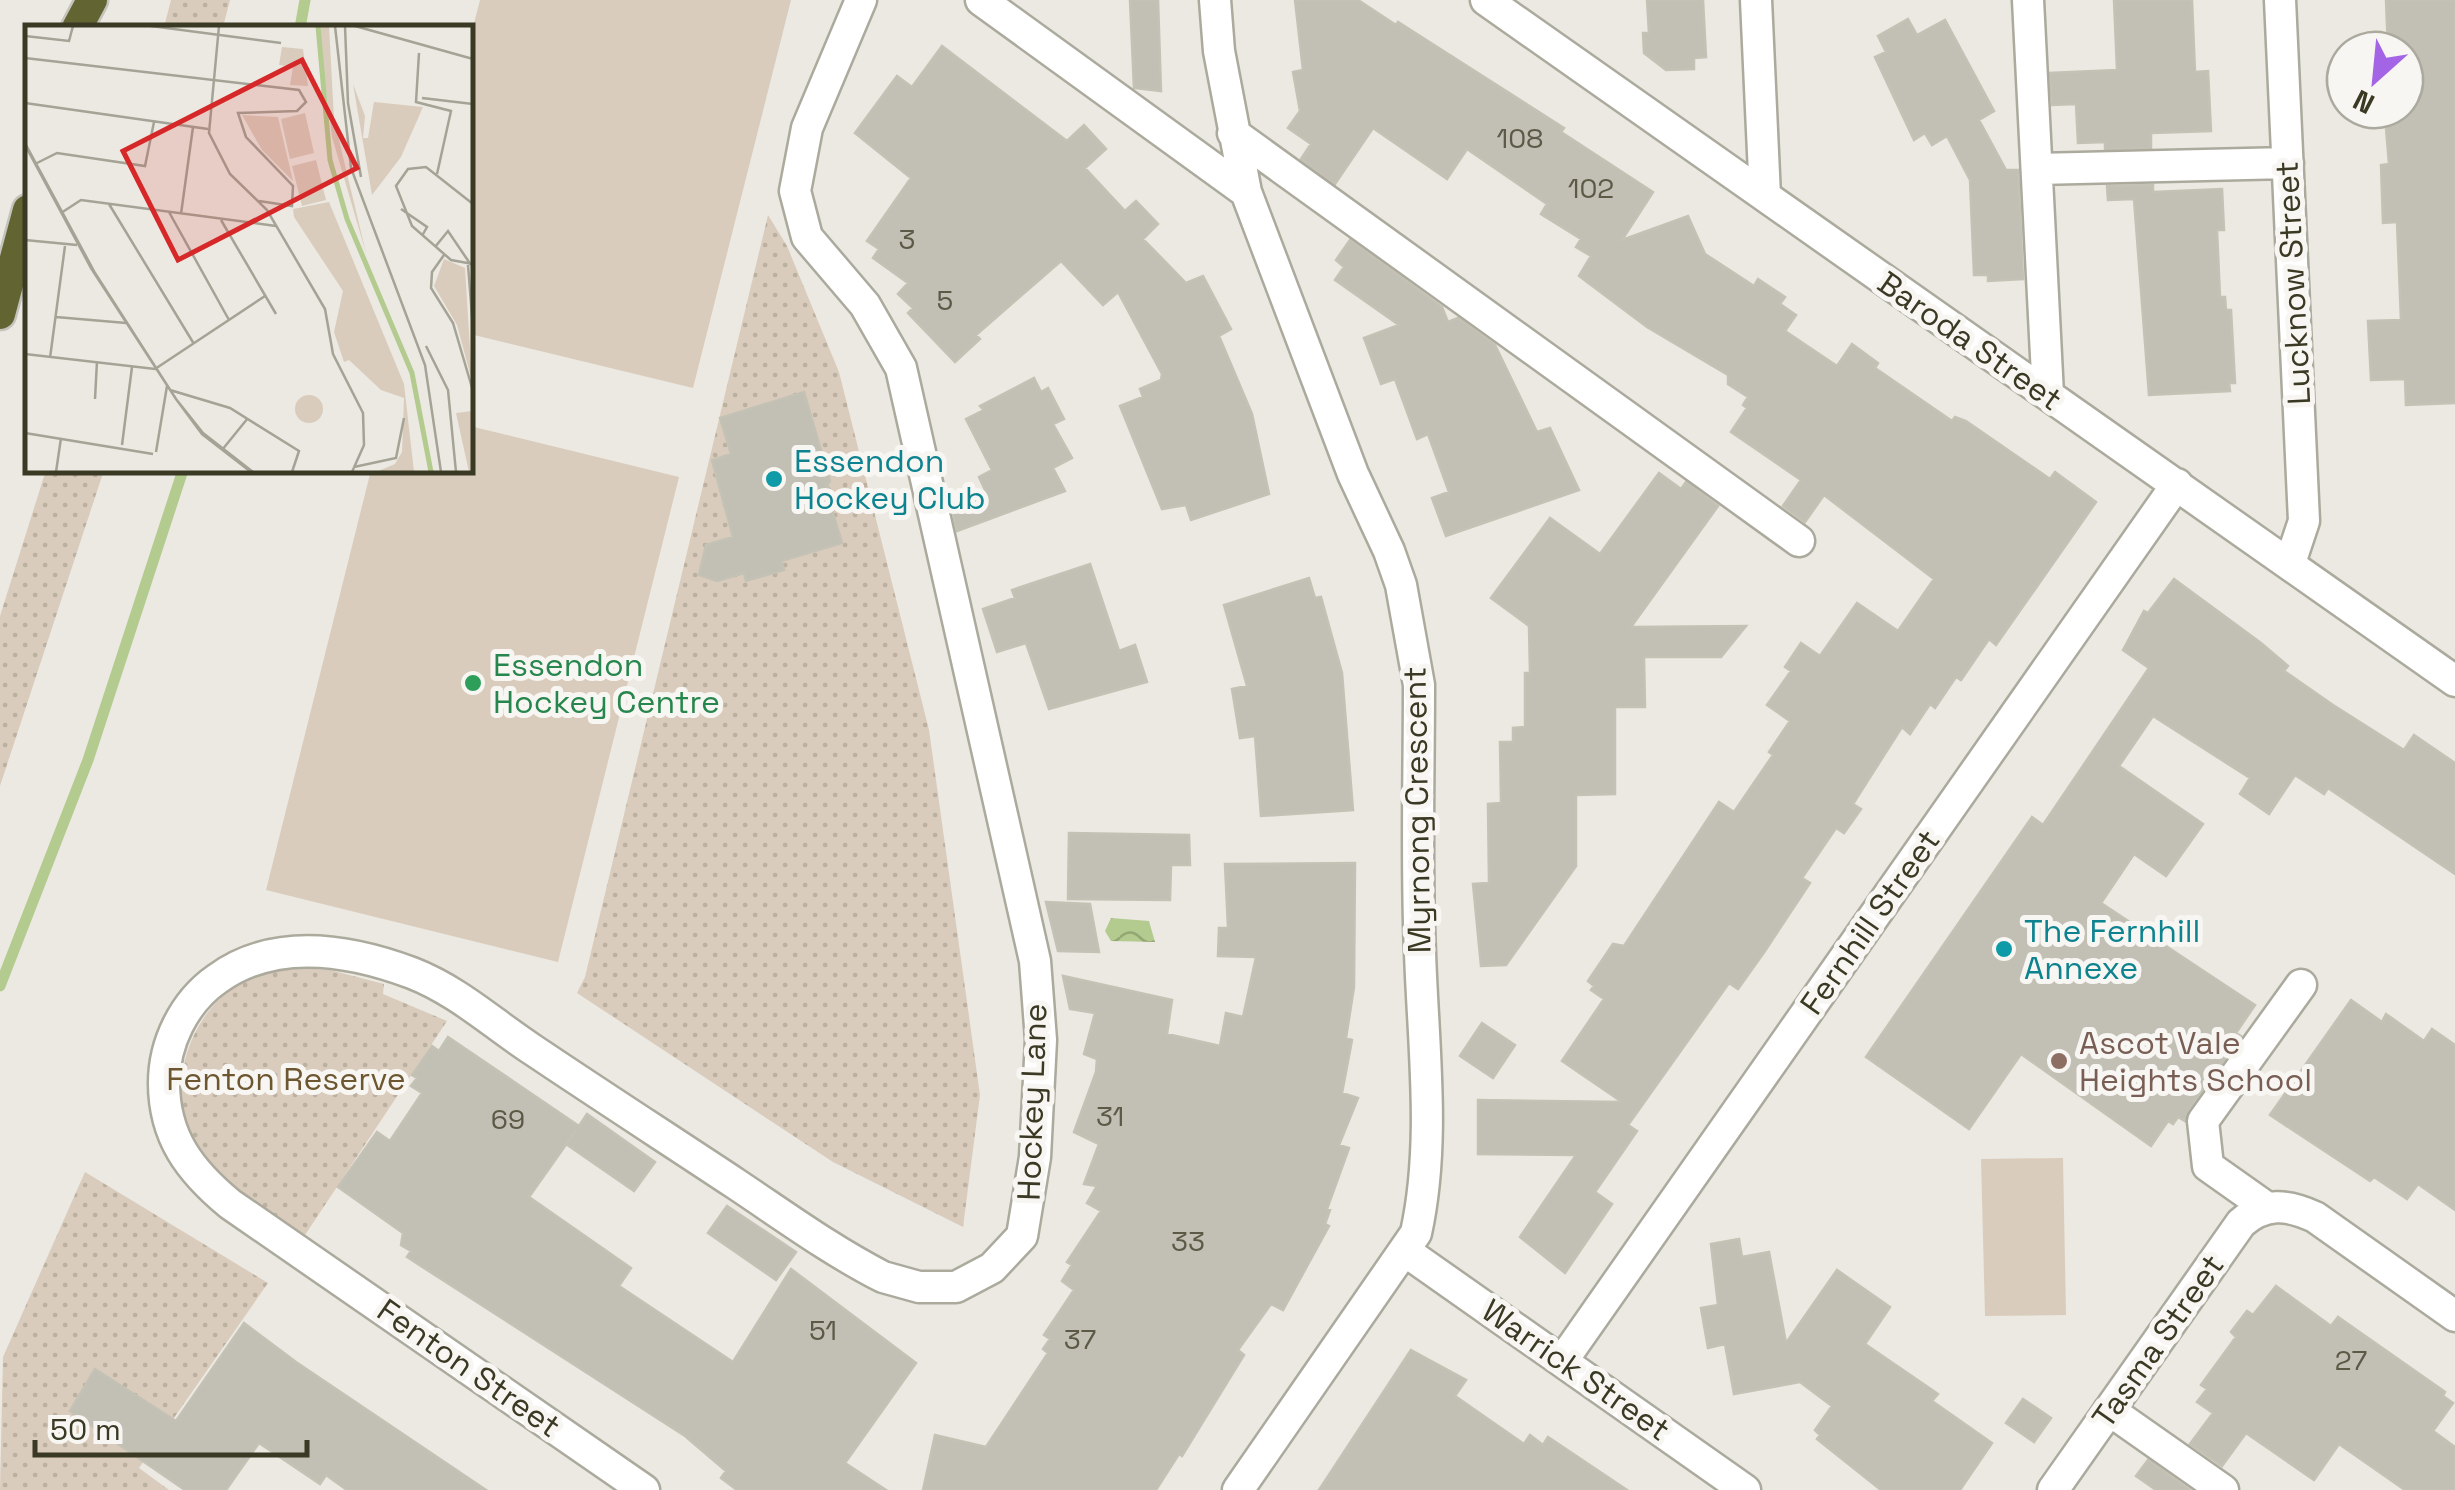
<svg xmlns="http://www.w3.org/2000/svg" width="2455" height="1490" font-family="'Space Grotesk',sans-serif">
<defs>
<pattern id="green-dots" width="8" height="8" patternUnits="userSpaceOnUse" patternTransform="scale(2.5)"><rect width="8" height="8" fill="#daccbc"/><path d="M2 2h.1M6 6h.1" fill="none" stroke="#bcb0a1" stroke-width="1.8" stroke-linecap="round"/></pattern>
<pattern id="water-waves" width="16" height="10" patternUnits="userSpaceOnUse" patternTransform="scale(2.5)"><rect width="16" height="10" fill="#b3cb8e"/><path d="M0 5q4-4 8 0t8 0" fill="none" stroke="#93a674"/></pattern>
</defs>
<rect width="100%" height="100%" fill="#ebe9e2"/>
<path fill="url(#green-dots)" d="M171 0H230L223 27H164Z
M768 215 787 246 839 372 929 730 980 1095 963 1227 833 1162 577 993 585 977Z
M46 470H104L0 786V616Z
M291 967 330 970 384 984 383 994 447 1021 305 1235C269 1210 223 1187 198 1150 162 1095 186 1017 240 982 255 973 274 971 291 967Z
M85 1172 268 1283 139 1468 169 1490H0L3 1357Z"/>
<path fill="#daccbc" d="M480 0H791L693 388 470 334V39Z
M470 426 679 477 558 962 266 890 371 470H470Z
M2063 1158 2066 1315 1985 1316 1981 1159Z"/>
<path fill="url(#water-waves)" d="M1111 918 1149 921 1155 942 1111 941 1105 931Z"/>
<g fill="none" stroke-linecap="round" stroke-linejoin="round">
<path stroke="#b3cb8e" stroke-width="11" d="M300 28 305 0
M0 986 88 760 183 470"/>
</g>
<path fill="#c2bfb4" stroke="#c4c1b5" stroke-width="2.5" d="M1130 0H1158L1161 91 1134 88Z
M1295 0H1358L1396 25 1398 22 1564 128 1561 132 1653 192 1622 240 1688 216 1705 254 1754 286 1758 279 1785 297 1780 304 1796 315 1785 331 1837 366 1852 344 1878 363 1875 368 1952 421 1955 417 1966 421 2050 479 2055 472 2096 502 1996 645 1989 639 1961 680 1956 677 1935 708 1930 704 1910 734 1902 727 1853 804 1861 809 1844 833 1836 828 1802 878 1810 883 1765 951 1738 989 1729 983 1628 1125 1637 1131 1595 1192 1612 1204 1565 1273 1520 1237 1576 1155 1478 1154V1100L1622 1102 1562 1061 1604 999 1591 990 1594 986 1588 981 1613 944 1624 946 1719 802 1734 812 1773 755 1769 752 1790 721 1767 705 1791 671 1785 667 1801 643 1820 656 1857 603 1898 631 1934 579 1824 495 1805 522 1783 506 1801 480 1731 432 1747 408 1743 405 1748 397 1728 384V375L1647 327 1579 276 1591 256 1576 247 1581 239 1541 214 1547 204 1467 149 1447 179 1373 128 1335 184 1301 159 1311 144 1288 128 1300 111 1293 72 1303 70Z
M1647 0H1703L1706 57 1694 58V69L1666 70 1644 53 1643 33H1649Z
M2114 0H2192L2195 72 2208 71 2211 131 2151 133V148L2105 149V142L2078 143 2076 104 2052 105 2050 73 2117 70Z
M2386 0H2455V403L2406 405 2405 379 2371 380 2368 321 2401 320 2397 222 2383 223 2381 165 2389 164 2385 116H2392L2391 110H2405V50H2388Z
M1908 19 1917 35 1945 20 1994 111 1979 120 2006 170H2018L2023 279 1988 281V275H1974L1970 180 1947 136 1932 145 1925 133 1914 140 1875 57 1886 52 1878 36Z
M942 46 1067 141 1084 125 1106 149 1085 168 1125 211 1136 201 1158 224 1143 239 1186 283 1203 276 1231 329 1219 336 1252 414 1269 494 1191 520 1186 505 1162 509 1120 406 1143 397 1140 389 1161 380 1162 374 1118 292 1103 305 1061 261 976 335 980 339 955 362 908 313 913 308 898 294 908 283 873 258 879 249 867 241 911 178 855 133 897 76 912 87Z
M2153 185V192L2222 189 2224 230H2217L2220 297H2225L2226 310H2231L2235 383H2229L2230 391 2149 395 2134 199 2108 200 2107 186Z
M1350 240 1442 307 1448 322 1458 318 1495 345 1537 432 1550 428 1579 490 1446 536 1432 498 1449 492 1428 434 1417 439 1395 379 1381 384 1364 338 1399 325 1335 280 1344 267 1336 260Z
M1034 378 1041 392 1048 388 1064 419 1053 424 1072 458 1053 468 1065 491 957 531 952 508 986 492 979 477 992 470 966 419 984 410 980 406Z
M804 392 830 481 827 485 841 504 831 507 842 543 781 561 784 570 746 581 744 573 717 581 699 575 706 545 733 537 712 460 731 454 720 418Z
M1659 473 1681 489 1686 482 1718 506 1631 627 1746 626 1721 657H1644L1645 707H1615V794L1576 795V866L1506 965 1481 966 1473 884 1489 883 1488 804 1501 803 1500 742H1513V728L1525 727V673H1530L1529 626 1491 598 1550 518 1600 554Z
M1090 564 1119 651 1135 645 1147 682 1049 709 1026 643 997 652 983 609 1015 598 1012 590Z
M1309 578 1315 598 1321 597 1342 673 1353 810 1261 816 1255 736 1240 738 1232 689 1247 686 1224 605Z
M2174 579 2261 643 2288 666 2284 671 2333 705 2404 750 2414 735 2455 763V874L2328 788 2324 794 2295 775 2269 814 2240 794 2250 778 2153 716 2119 766 2203 824 2166 876 2134 854 2101 903 2255 1005 2236 1033 2241 1036 2188 1110 2185 1121 2178 1117 2173 1124 2168 1121 2151 1146 2021 1054 1969 1129 1866 1057 2032 817 2043 825 2149 668 2123 650 2144 611 2148 613Z
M1069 833 1189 835 1190 865H1171L1170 900 1068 899Z
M1355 863 1354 987 1346 1038 1352 1040 1342 1093 1358 1098 1339 1145 1349 1148 1327 1209 1330 1210 1325 1224 1329 1226 1283 1310 1271 1304 1238 1350 1244 1355 1182 1456 1179 1454 1156 1490H923L935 1435 986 1447 1048 1353 1043 1349 1050 1339 1044 1335 1074 1290 1062 1281 1072 1265 1067 1262 1101 1211 1087 1203 1097 1186 1084 1184 1099 1144 1074 1132 1096 1072 1097 1059 1084 1054 1095 1013 1070 1009 1063 976 1172 1000 1167 1034 1220 1046 1226 1013 1243 1017 1256 957 1218 956 1219 928H1228L1225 864Z
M1046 902 1090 904 1099 952 1058 951Z
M2351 1000 2382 1022 2386 1014 2424 1041 2432 1029 2455 1045V1210L2418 1184 2407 1199 2374 1177 2370 1181 2270 1115Z
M1482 1023 1515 1045 1493 1078 1460 1056Z
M448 1037 579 1126 587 1114 655 1162 634 1191 566 1144 577 1129 529 1197 631 1268 619 1286 733 1362 791 1269 916 1363 845 1463 886 1490H737L721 1478 726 1471 685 1436 407 1257 411 1251 401 1245 403 1233 338 1187 377 1132 390 1141 422 1093 411 1086 417 1078 412 1075 432 1046 439 1051Z
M727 1206 796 1252 776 1280 708 1233Z
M1739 1239 1742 1257 1769 1252 1786 1343 1837 1270 1890 1307 1865 1344 1938 1394 1932 1401 1992 1443 1960 1490H1881L1817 1439 1820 1435 1815 1430 1832 1406 1800 1382 1734 1394 1725 1344 1708 1348 1701 1308 1718 1305 1711 1244Z
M2276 1286 2331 1326 2338 1317 2445 1392 2443 1396 2453 1403 2433 1431 2455 1447V1490H2405L2339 1444 2314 1480 2246 1433 2222 1466 2190 1444 2213 1413 2197 1402 2207 1389 2201 1385 2236 1337 2231 1332 2247 1311 2253 1315Z
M244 1323 296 1362 486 1490H347L326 1475 320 1484 259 1443 226 1490H185L70 1411 95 1369 176 1421Z
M1411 1350 1466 1380 1455 1396 1524 1444 1530 1435 1543 1445 1548 1437 1627 1490H1319Z
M2023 1399 2051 1418 2034 1442 2006 1423Z
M2148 1460 2190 1490H2156L2136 1476Z"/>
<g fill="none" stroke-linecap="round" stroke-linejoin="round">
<defs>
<path id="minor" d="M981 0 1246 192
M1215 0 1219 51 1246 192 1353 474 1389 551 1401 585 1419 685C1419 774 1416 863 1420 952 1423 1045 1436 1142 1416 1233L1238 1490
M1486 0 2455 681
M1756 0 1765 196
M2028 0 2048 395
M2280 0 2304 521 2290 563
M1233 133 1799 541
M2037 169 2288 163
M2266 1207 2208 1166 2203 1121 2301 985
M1405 1251 1745 1490
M1563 1360 2177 484
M2109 1410 2223 1490
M644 1490 230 1204C190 1171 164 1137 164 1083 164 1043 184 1002 217 979 275 937 348 949 412 973 458 991 492 1023 533 1050 600 1095 668 1139 736 1184 784 1216 832 1251 883 1277L919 1287H956L992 1268 1022 1236 1035 1157 1041 1040 1035 961 901 368 865 305 807 237 795 191 807 128 861 0
M2053 1490 2241 1223C2265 1202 2287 1204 2315 1217L2455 1316"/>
<path id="highway" d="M77 28 92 0
M0 314 28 210"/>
</defs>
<use href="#minor" stroke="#abaa9d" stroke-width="35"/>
<use href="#highway" stroke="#c4c4bd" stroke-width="35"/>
<use href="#minor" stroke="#fff" stroke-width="30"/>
<use href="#highway" stroke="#626432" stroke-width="30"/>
</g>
<g fill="#0f9aa8" stroke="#f8f6f2" stroke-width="4">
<circle cx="774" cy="479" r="10"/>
<circle cx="2004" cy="949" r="10"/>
</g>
<circle fill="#2e9e5b" stroke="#f8f6f2" stroke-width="4" cx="473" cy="683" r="10"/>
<circle fill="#8d6e63" stroke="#f8f6f2" stroke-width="4" cx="2059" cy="1061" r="10"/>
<g text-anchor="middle" stroke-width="10" stroke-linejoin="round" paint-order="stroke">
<g font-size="28" fill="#5c5a47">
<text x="1520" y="148">108</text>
<text x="1591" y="198">102</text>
<text x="907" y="249">3</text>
<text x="945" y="310">5</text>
<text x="1110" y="1126">31</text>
<text x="508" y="1129">69</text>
<text x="1188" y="1251">33</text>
<text x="823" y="1340">51</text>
<text x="1080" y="1349">37</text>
<text x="2351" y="1370">27</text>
</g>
<g font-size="32" fill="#3a3923" stroke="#f8f6f2">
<text transform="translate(2293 283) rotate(-93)" y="11">Lucknow Street</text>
<text transform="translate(1970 341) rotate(35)" y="11">Baroda Street</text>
<text transform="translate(1417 810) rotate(-91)" y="11">Myrnong Crescent</text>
<text transform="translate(1870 922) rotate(-55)" y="11">Fernhill Street</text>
<text transform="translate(1032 1102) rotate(-88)" y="11">Hockey Lane</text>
<text transform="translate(2158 1341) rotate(-55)" y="11">Tasma Street</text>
<text transform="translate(469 1368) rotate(35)" y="11">Fenton Street</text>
<text transform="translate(1576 1370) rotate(35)" y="11">Warrick Street</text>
</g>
<g font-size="32" fill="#0d838f" stroke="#f8f6f2" text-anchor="start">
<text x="794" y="472">Essendon<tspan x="794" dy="37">Hockey Club</tspan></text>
<text x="2024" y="942">The Fernhill<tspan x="2024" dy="37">Annexe</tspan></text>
</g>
<g font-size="32" fill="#27864d" stroke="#f8f6f2" text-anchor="start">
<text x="493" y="676">Essendon<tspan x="493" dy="37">Hockey Centre</tspan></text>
</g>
<g font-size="32" fill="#785e54" stroke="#f8f6f2" text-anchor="start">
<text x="2079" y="1054">Ascot Vale<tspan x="2079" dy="37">Heights School</tspan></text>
</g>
<g font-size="32" fill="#6d5731" stroke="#f8f6f2">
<text x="286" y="1090">Fenton Reserve</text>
</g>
</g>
<g transform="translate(25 25)">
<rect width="448" height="448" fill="#ebe9e2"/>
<path d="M304 1 309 94 341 228 307 112 294 12 296 1ZM257 22 278 24 283 61 265 60 268 42 254 40ZM328 59 340 91 338 113H343L349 77 398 82 376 132 347 170ZM217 90 253 92 268 156 237 125ZM304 177 379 359 389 447H351L370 439 377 427 379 373 356 365 324 335 319 337 309 307 318 266 269 192 268 184ZM419 234 440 243 447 356 432 300 409 261ZM447 386V447H444L431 388Z" fill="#daccbc"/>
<path d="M349 78 382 83 375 132 342 128ZM280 88 289 128 265 134 256 94ZM291 135 301 175 277 181 267 141ZM270 384a14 14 0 1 1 28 0a14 14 0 1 1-28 0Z" fill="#daccbc"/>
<path fill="none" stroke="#b3cb8e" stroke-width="5" d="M293 1 305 135 322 194 387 348 406 447"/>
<path fill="none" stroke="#a4a396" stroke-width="2.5" d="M126 1 256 18M194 1 184 108 205 149 242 185 300 284 308 329 338 388 339 420 327 447M310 1 326 143 400 340 416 447M320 1 323 78 336 152M330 1 448 34M0 11 44 16 48 1M394 28 391 77 426 86 412 149M0 33 274 65 281 77 272 86 213 88 221 112 268 161 267 181 234 176M397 73 448 79M0 78 183 104M0 118 70 248 151 374 178 408 228 447M0 120 66 243 151 374 177 409 226 447M10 139 32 128 120 141 129 97M84 179 169 319M448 179 401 142 383 144 371 161 387 201 426 235 448 239M376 184 402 202 397 211M144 187 204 295M36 188 56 175 251 201M156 189 168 102M196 195 251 289M0 215 52 220M410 222 423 206 446 240M419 230 407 247 406 263 428 298 448 366M443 240 448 304M31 292 101 298M401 321 423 365 431 447M0 329 130 344 240 271M25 333 40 221M145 365 205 383 274 426 267 447M70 374 72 336M0 408 128 429M97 420 107 342M197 425 223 393M131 427 142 361M329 442 371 433 379 393M31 447 36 413"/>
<path fill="#d62828" fill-opacity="0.15" stroke="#d62828" stroke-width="5" d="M277 35 332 143 153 235 98 126Z"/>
<rect width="448" height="448" fill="none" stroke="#3a3923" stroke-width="5"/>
</g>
<g transform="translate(2375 80) rotate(207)"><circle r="48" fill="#f8f6f2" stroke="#acaa9f" stroke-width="2.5"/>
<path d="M0-8L18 38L0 25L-18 38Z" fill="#a464e6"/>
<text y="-15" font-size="28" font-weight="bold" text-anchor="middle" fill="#3a3923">N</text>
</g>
<path d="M35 1440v15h272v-15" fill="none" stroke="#3a3923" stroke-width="5"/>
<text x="50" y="1440" font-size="30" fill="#3a3923" stroke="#f8f6f2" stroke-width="8" paint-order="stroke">50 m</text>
</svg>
